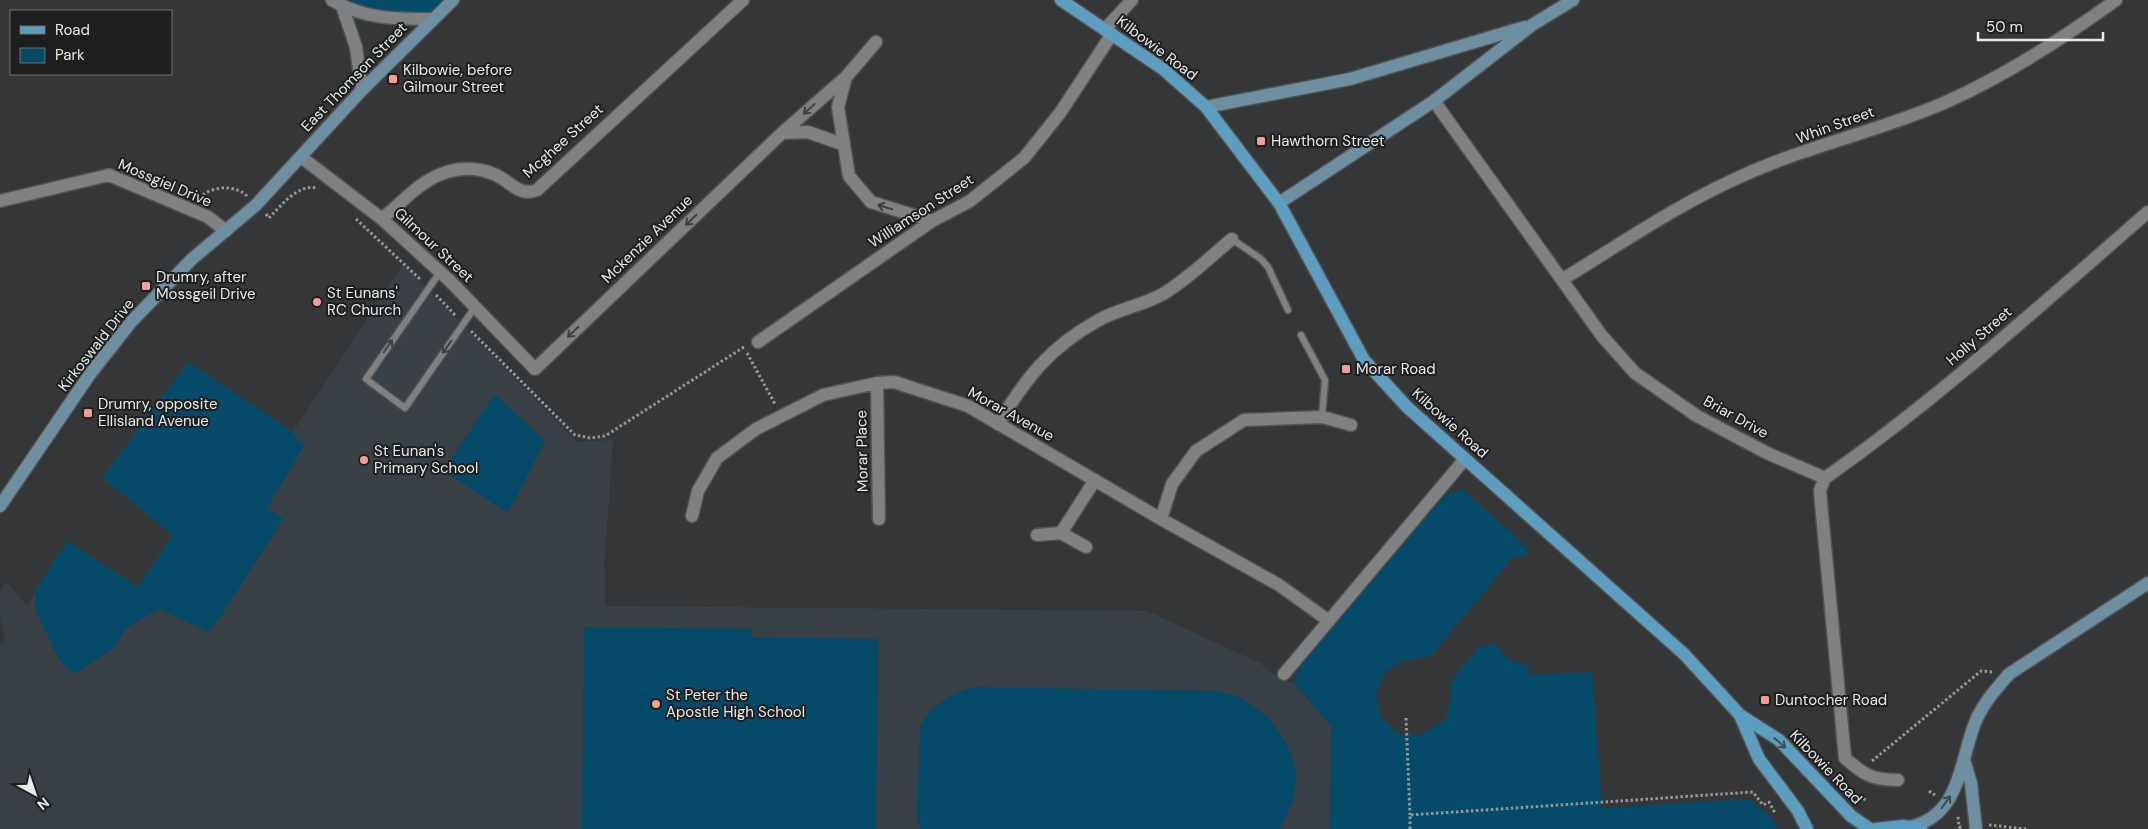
<svg xmlns="http://www.w3.org/2000/svg" width="2148" height="829" font-family="'DM Sans',sans-serif">
<rect width="100%" height="100%" fill="#343638"/>
<path fill="#3a4146" d="M403 264 577 442 613 440 604 570H600H605V606L1147 611 1260 663 1281 681 1293 682 1331 726 1330 829H0V646L5 640 0 617V592L6 582 27 605 67 541 138 587 173 534 102 478 188 362 293 432Z"/>
<path fill="#064a69" d="M346 0H453L431 19 342 6Z
M188 362 293 432 299 441 305 444 267 508 283 519 222 615 209 632 159 609 126 628 115 647 74 674 59 660 35 609 36 589 67 541 138 587 173 535 102 478Z
M495 394 545 441 508 513 443 471Z
M1462 489 1528 548 1527 555 1512 558 1431 656 1403 661 1384 673 1376 695 1380 716 1398 734 1420 735 1444 721 1451 701 1450 686 1460 669 1479 647 1495 644 1508 660 1528 665 1530 675 1592 672 1602 808 1749 799 1771 817 1778 829H1330L1331 726 1293 682 1302 663 1445 495Z
M584 627 752 629V637L878 639 876 829H582Z
M971 687 1219 691 1242 698 1268 717 1287 744 1296 770 1294 799 1280 829H920L917 820 920 726 930 710 949 697Z"/>
<g fill="none" stroke-linecap="round" stroke-linejoin="round">
<defs>
<path id="lane" d="M1232 239 1261 259 1268 267 1288 310
M440 272 366 379 405 408 475 307
M1301 335 1325 380 1322 417"/>
<path id="street" d="M332 0C364 19 395 19 431 19
M342 6 356 47 362 90
M1105 29 1132 0
M846 77 838 107 849 176 871 202 932 221
M1434 101 1602 336 1635 373 1697 416 1767 453 1825 478 1820 490 1821 503 1845 758C1864 775 1872 780 1898 780
M782 133 808 132 842 144
M301 157 382 219 450 281 535 369 782 133 846 77 876 42
M0 201 109 175 208 217 226 231
M382 219C402 202 422 179 447 172 463 167 481 168 496 175 511 182 519 197 537 190L743 0
M1563 279C1622 243 1680 203 1744 175 1808 146 1879 131 1944 103 2005 76 2061 40 2116 0
M758 342 932 221 970 201 1024 158 1060 113 1112 34
M877 383 879 519
M998 424C1026 378 1049 348 1097 321 1117 309 1142 306 1163 294 1188 279 1210 257 1232 239
M1825 478C1939 398 2043 303 2148 212
M692 516 698 491 717 458 756 429 823 395 877 383 894 382 968 406 1161 519 1279 585 1329 621
M1161 519 1172 484 1196 451 1244 420 1322 417 1351 425
M1061 533 1095 480
M1037 535 1061 533 1086 547
M1284 674 1465 459"/>
<path id="secondary" d="M1206 107 1350 79 1525 27
M1279 203 1434 101 1532 25 1573 0
M0 506 90 374 131 322 192 259 256 205 362 90 453 0
M1965 763 1971 783 1976 829
M1913 826C1963 813 1960 755 1977 718 1985 701 1997 688 2009 674L2148 583"/>
<path id="primary" d="M1061 0 1163 69 1206 107 1279 203 1364 360 1407 407 1684 654 1740 715 1779 740 1851 816 1870 829
M1740 715 1759 759 1798 811 1807 829
M1876 829 1903 826 1921 829"/>
</defs>
<use href="#lane" stroke="#515354" stroke-width="9"/>
<use href="#street" stroke="#515354" stroke-width="15"/>
<use href="#secondary" stroke="#515354" stroke-width="15"/>
<use href="#primary" stroke="#515354" stroke-width="15"/>
<path stroke="#959799" stroke-width="3" stroke-dasharray="2.5 2.5" stroke-linecap="butt" d="M199 198C211 186 235 184 247 196
M266 214 269 218C282 205 297 184 317 188
M356 219 421 280
M436 295 456 316
M471 331 575 435 590 438 605 436 744 347
M747 353 775 404
M1406 718 1410 815
M1872 761 1981 671 1993 672
M1929 791 1935 795
M1849 794 1867 800
M1958 817 1959 827H1963
M1989 825 2026 829
M1410 829V815L1753 792 1763 805 1769 802 1775 813"/>
<use href="#lane" stroke="#7f8183" stroke-width="6"/>
<use href="#street" stroke="#7f8183" stroke-width="12"/>
<use href="#secondary" stroke="#6e8fa1" stroke-width="12"/>
<use href="#primary" stroke="#5d9dc0" stroke-width="12"/>
</g>
<defs><path id="oneway-shaft" d="M-6 0H5M1.5-3L5.5 0L1.5 3" fill="none" stroke-width="1.6" stroke-linecap="round" stroke-linejoin="round" transform="scale(1.25)"/></defs>
<g stroke="#3f4141">
<use href="#oneway-shaft" transform="translate(809 109) rotate(138)"/>
<use href="#oneway-shaft" transform="translate(885 207) rotate(-163)"/>
<use href="#oneway-shaft" transform="translate(691 220) rotate(136)"/>
<use href="#oneway-shaft" transform="translate(573 332) rotate(136)"/>
<use href="#oneway-shaft" transform="translate(388 346) rotate(-56)"/>
<use href="#oneway-shaft" transform="translate(447 347) rotate(125)"/>
</g>
<use stroke="#37515f" href="#oneway-shaft" transform="translate(1780 743) rotate(42)"/>
<use stroke="#3d4b52" href="#oneway-shaft" transform="translate(1946 802) rotate(-54)"/>
<g fill="#f59c93" stroke="#1d1e1e" stroke-width="2">
<rect x="388" y="74" width="10" height="10" rx="2.5"/>
<rect x="1256" y="136" width="10" height="10" rx="2.5"/>
<rect x="141" y="281" width="10" height="10" rx="2.5"/>
<circle cx="317" cy="302" r="5"/>
<rect x="1341" y="364" width="10" height="10" rx="2.5"/>
<rect x="83" y="408" width="10" height="10" rx="2.5"/>
<circle cx="364" cy="460" r="5"/>
<rect x="1760" y="695" width="10" height="10" rx="2.5"/>
<circle cx="656" cy="704" r="5"/>
</g>
<g text-anchor="middle" stroke-width="4" stroke-linejoin="round" paint-order="stroke">
<g font-size="15" fill="#e8eaeb" stroke="#1d1e1e">
<text transform="translate(1157 48) rotate(37)" y="5">Kilbowie Road</text>
<text transform="translate(354 77) rotate(-46)" y="5">East Thomson Street</text>
<text transform="translate(1835 125) rotate(-20)" y="5">Whin Street</text>
<text transform="translate(563 141) rotate(-42)" y="5">Mcghee Street</text>
<text transform="translate(165 183) rotate(23)" y="5">Mossgiel Drive</text>
<text transform="translate(921 211) rotate(-33)" y="5">Williamson Street</text>
<text transform="translate(647 239) rotate(-44)" y="5">Mckenzie Avenue</text>
<text transform="translate(434 245) rotate(43)" y="5">Gilmour Street</text>
<text transform="translate(1979 336) rotate(-41)" y="5">Holly Street</text>
<text transform="translate(96 345) rotate(-52)" y="5">Kirkoswald Drive</text>
<text transform="translate(1011 414) rotate(29)" y="5">Morar Avenue</text>
<text transform="translate(1736 417) rotate(29)" y="5">Briar Drive</text>
<text transform="translate(1450 423) rotate(42)" y="5">Kilbowie Road</text>
<text transform="translate(862 451) rotate(-91)" y="5">Morar Place</text>
<text transform="translate(1826 767) rotate(46)" y="5">Kilbowie Road</text>
</g>
<g font-size="15" fill="#e8eaeb" stroke="#1d1e1e" text-anchor="start">
<text x="403" y="75">Kilbowie, before<tspan x="403" dy="17">Gilmour Street</tspan></text>
<text x="1271" y="146">Hawthorn Street</text>
<text x="156" y="282">Drumry, after<tspan x="156" dy="17">Mossgeil Drive</tspan></text>
<text x="327" y="298">St Eunans'<tspan x="327" dy="17">RC Church</tspan></text>
<text x="1356" y="374">Morar Road</text>
<text x="98" y="409">Drumry, opposite<tspan x="98" dy="17">Ellisland Avenue</tspan></text>
<text x="374" y="456">St Eunan's<tspan x="374" dy="17">Primary School</tspan></text>
<text x="666" y="700">St Peter the<tspan x="666" dy="17">Apostle High School</tspan></text>
<text x="1775" y="705">Duntocher Road</text>
</g>
</g>
<rect x="10" y="10" width="162" height="65" fill="#1d1e1e" stroke="#6e7070"/>
<rect x="20" y="26" width="25" height="8" fill="#5d9dc0" stroke="#6e7070"/>
<text x="55" y="35" font-size="15" fill="#e8eaeb">Road</text>
<rect x="20" y="48" width="25" height="15" fill="#064a69" stroke="#6e7070"/>
<text x="55" y="60" font-size="15" fill="#e8eaeb">Park</text>
<g transform="translate(35 794) rotate(140)" stroke="#1d1e1e" stroke-width="4" paint-order="stroke">
<path d="M0-4L9 19L0 12L-9 19Z" fill="#e8eaeb"/>
<text y="-8" font-size="14" font-weight="bold" text-anchor="middle" fill="#e8eaeb">N</text>
</g>
<path d="M1978 32v8h125v-8" fill="none" stroke="#e8eaeb" stroke-width="2.5"/>
<text x="1986" y="32" font-size="15" fill="#e8eaeb" stroke="#1d1e1e" stroke-width="4" paint-order="stroke">50 m</text>
</svg>
